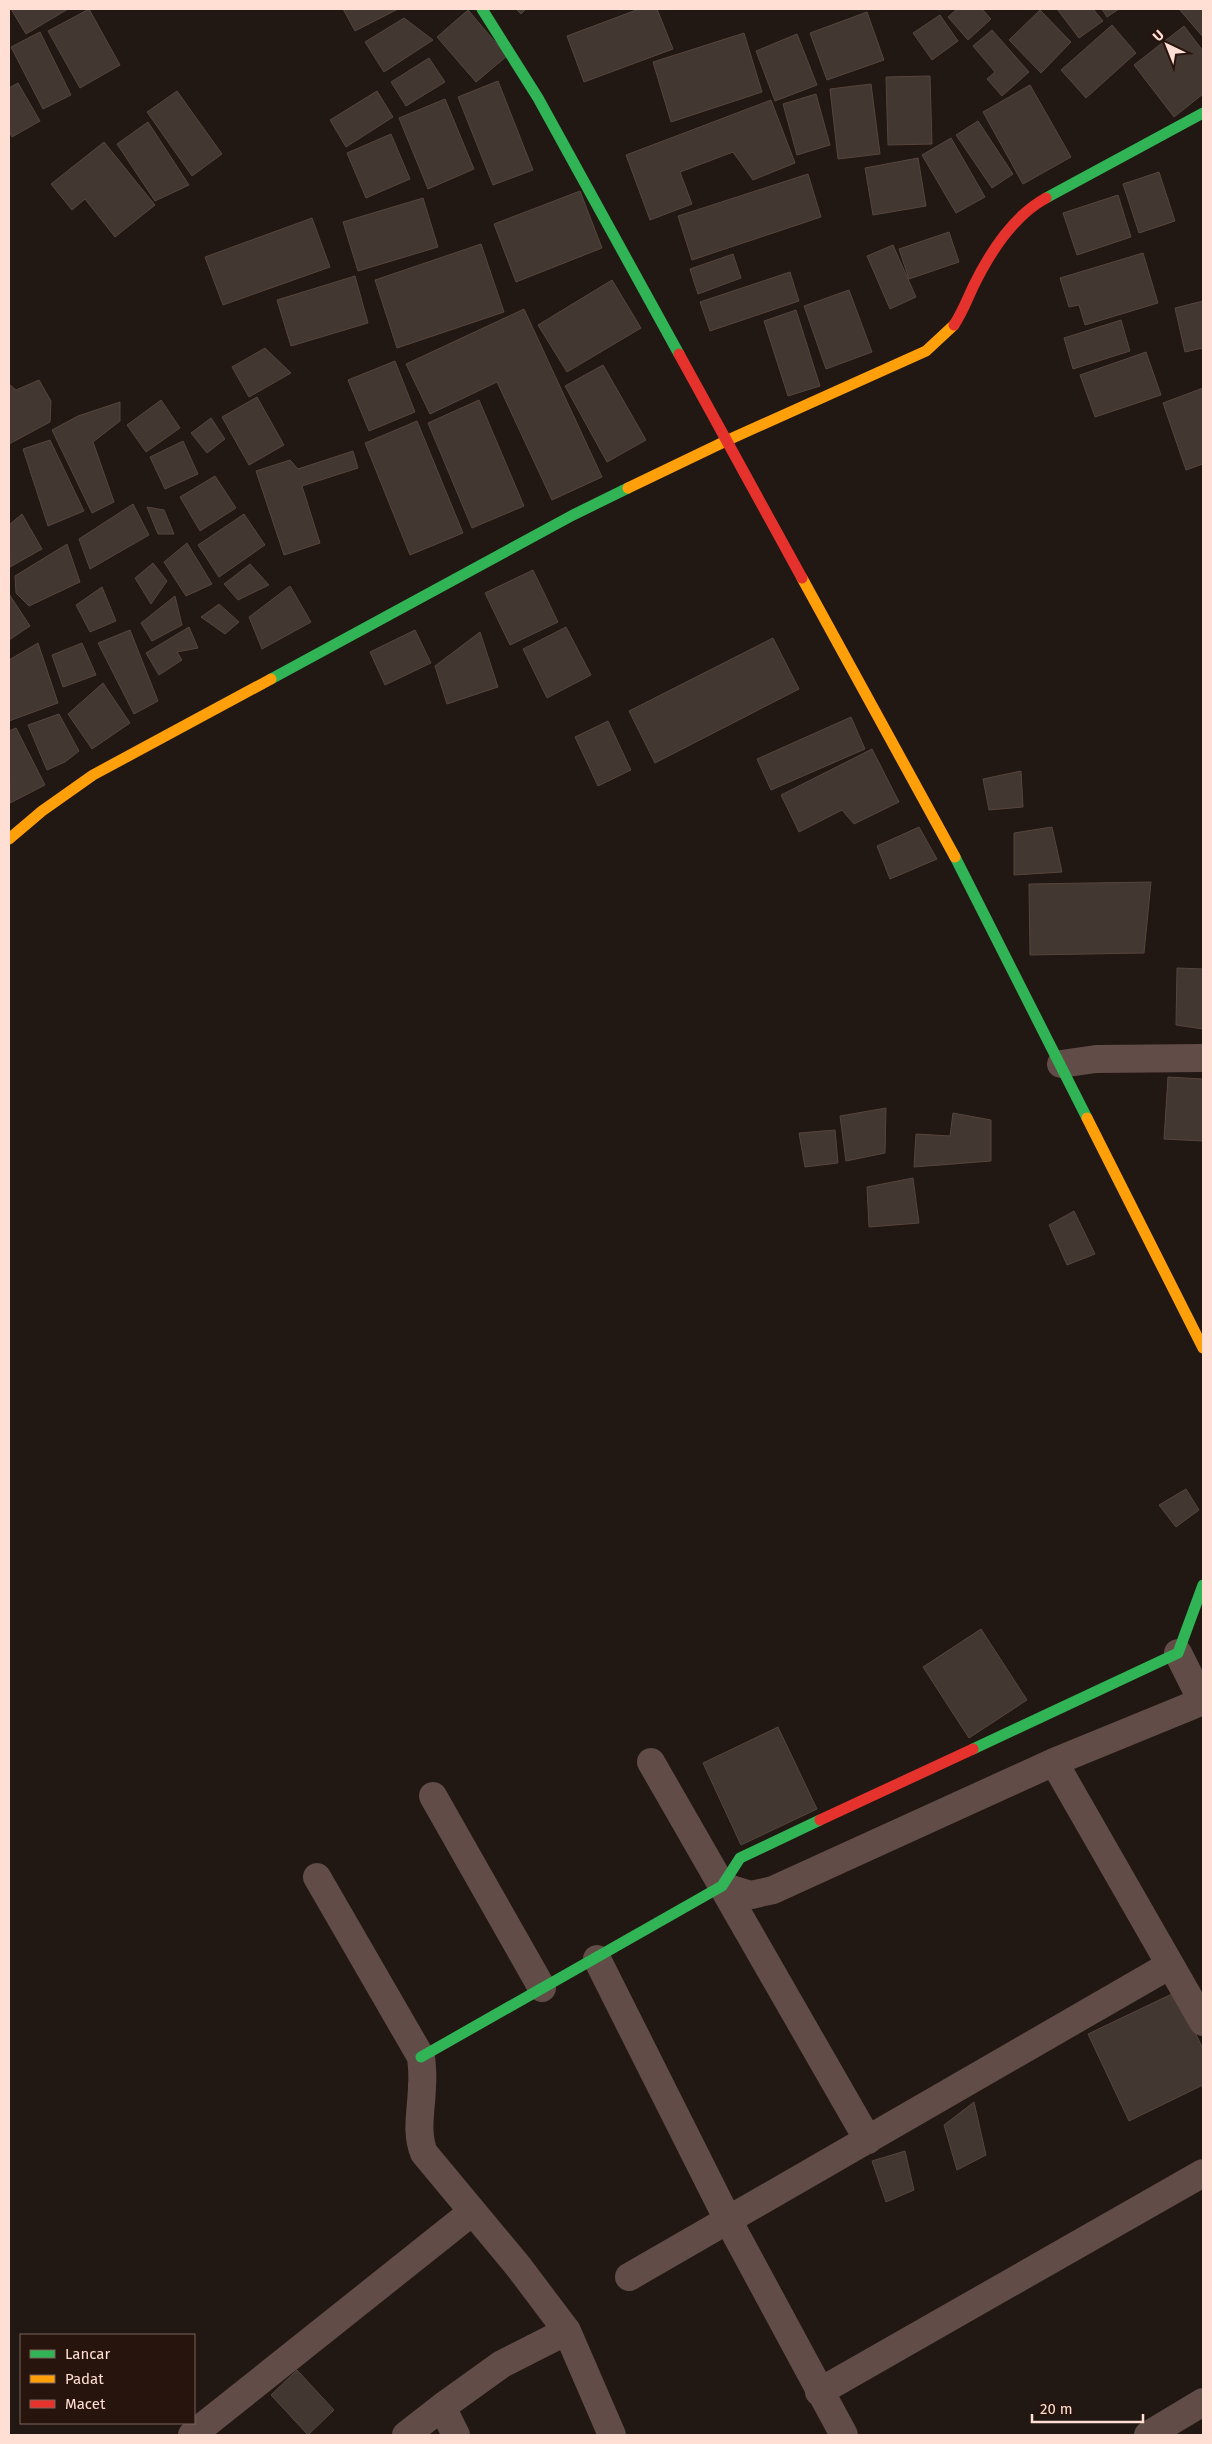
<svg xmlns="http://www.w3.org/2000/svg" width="1212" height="2444" font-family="'Fira Sans',sans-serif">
<rect width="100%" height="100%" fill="#211713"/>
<path fill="#433731" stroke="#56453d" d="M11 9H68L26 34Z
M89 9 120 65 80 88 48 31Z
M343 9H398L355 31Z
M516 9H526L521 14Z
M639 9H657L673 49 584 82 567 36Z
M957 9H982L991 19 968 40 948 17Z
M1057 9H1093L1103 21 1079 38Z
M1102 9H1119L1107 17Z
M1179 9H1203V37Z
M468 10 507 56 476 82 437 37Z
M1040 10 1071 42 1041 73 1009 40Z
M867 12 884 60 827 80 810 33Z
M940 15 958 41 932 60 913 33Z
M404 18 433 40 384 72 365 42Z
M1112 25 1136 53 1086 98 1061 70Z
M1184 26 1203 51V94L1174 117 1134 65Z
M992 30 1029 72 1002 96 987 79 995 72 973 46Z
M40 32 71 95 43 109 11 47Z
M744 33 762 92 671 122 653 62Z
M797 34 817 85 775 101 756 51Z
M429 58 445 82 406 106 391 82Z
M930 76 932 144 888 145 886 77Z
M498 81 533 170 493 185 458 97Z
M18 83 40 121 12 137 9 131V88Z
M871 84 880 154 838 159 830 89Z
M1030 85 1071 157 1023 184 983 112Z
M177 91 222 154 192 176 147 112Z
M377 91 393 117 346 147 330 120Z
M816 94 830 145 797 155 783 104Z
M445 99 474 169 428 189 399 118Z
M771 100 795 163 753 180 733 152 680 172 692 204 650 220 626 155Z
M978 121 1013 174 992 188 956 135Z
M148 122 189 185 155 201 117 144Z
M391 134 410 179 366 198 347 153Z
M951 138 985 197 956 213 922 155Z
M104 142 155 205 115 237 85 199 72 210 51 184Z
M918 158 926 206 873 215 865 168Z
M1159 172 1175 221 1139 233 1123 184Z
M808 174 821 217 692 260 678 216Z
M580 191 602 248 516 282 494 224Z
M1118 195 1131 237 1077 255 1063 213Z
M423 198 438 247 358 271 343 222Z
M312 218 330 267 223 305 205 257Z
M949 232 959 262 909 279 899 249Z
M481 244 504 312 397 348 375 280Z
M893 245 916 297 890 309 867 256Z
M1143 253 1158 303 1085 325 1079 305 1069 307 1060 278Z
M733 254 741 278 698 294 690 269Z
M790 272 799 301 710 331 700 302Z
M355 276 368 323 291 346 277 300Z
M612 280 641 328 567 372 538 325Z
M849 290 872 352 826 369 804 306Z
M1203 301V348L1185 352 1175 308Z
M524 309 602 477 552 500 497 382 430 414 406 364Z
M796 310 820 386 788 396 764 321Z
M1121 320 1130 351 1073 369 1064 338Z
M265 348 291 373 249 397 232 367Z
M1146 352 1161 395 1095 417 1080 375Z
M395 361 415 412 369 431 348 380Z
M603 365 646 440 607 462 565 386Z
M39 380 51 401 50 422 9 444V384L16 390Z
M1203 388V464L1186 470 1163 403Z
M257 397 284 445 249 465 222 417Z
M161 400 180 428 146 452 127 425Z
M479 400 524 506 472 528 428 423Z
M120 402V421L93 442 114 502 92 513 52 430 78 416Z
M211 418 225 439 207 453 191 433Z
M417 421 463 533 410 555 365 443Z
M50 440 84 511 48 526 23 449Z
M183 441 198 474 165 489 150 457Z
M353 451 358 468 302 486 320 543 284 555 256 471 290 460 298 469Z
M215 476 236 508 200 531 180 497Z
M133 504 149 535 90 569 79 539Z
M147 507 164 510 174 534H158Z
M22 514 42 549 10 567 9 525Z
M244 514 265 545 219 577 198 545Z
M187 543 212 584 186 596 164 562Z
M67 544 80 582 29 606 16 593 15 576Z
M153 563 167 581 151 604 135 578Z
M250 564 269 585 238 600 224 584Z
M533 570 558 622 510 645 485 593Z
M290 586 311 622 262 649 249 617Z
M102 587 116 621 90 632 76 605Z
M9 594 30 626 9 640Z
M175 596 182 625 152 641 141 623Z
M219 604 239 622 225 634 201 617Z
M189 627 198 648 177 652 182 660 159 675 146 653Z
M566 627 591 675 547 698 523 649Z
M130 630 158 701 134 714 98 643Z
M415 630 431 663 385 685 370 652Z
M480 632 498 687 447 704 435 666Z
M773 638 799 689 655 763 629 711Z
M38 643 58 703 9 721V660Z
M82 643 96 675 63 687 52 655Z
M103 683 130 723 92 749 68 714Z
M59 714 79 751 65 762 47 770 28 725Z
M851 717 865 749 771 790 757 759Z
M608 721 631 770 598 786 575 737Z
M16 728 45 785 10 803 9 731Z
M872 749 899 802 854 824 842 810 799 832 781 795Z
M1021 771 1023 807 989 810 983 779Z
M919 827 937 859 890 879 877 846Z
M1052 827 1062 872 1014 875V833Z
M1151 882 1144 953 1030 955 1029 884Z
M1177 968 1203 969V1029L1176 1025Z
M1168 1077 1203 1079V1141L1164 1139Z
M886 1108 885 1153 846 1161 840 1116Z
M953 1113 991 1120V1161L914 1167 916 1134 950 1136Z
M835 1130 838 1163 805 1167 799 1133Z
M913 1178 919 1223 869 1227 867 1187Z
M1074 1211 1095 1254 1067 1265 1049 1225Z
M1186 1489 1199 1510 1176 1527 1159 1505Z
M981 1629 1027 1700 969 1738 923 1667Z
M778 1727 817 1809 741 1845 703 1763Z
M1176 1992 1203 2049V2085L1129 2121 1088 2034Z
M974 2102 986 2155 957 2170 944 2125Z
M905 2151 914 2190 886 2202 872 2161Z
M297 2370 334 2410 308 2435 271 2395Z"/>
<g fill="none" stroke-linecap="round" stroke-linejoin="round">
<path stroke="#624c47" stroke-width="28" d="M1061 1064 1096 1059 1203 1058
M1178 1653 1202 1701
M651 1762 868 2140
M1054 1762 1203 2022
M433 1796 542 1988
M317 1877 421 2057C422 2066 423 2076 422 2085 422 2108 415 2131 424 2153L518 2266 567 2331 612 2435
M722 1886 751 1895 773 1890 1054 1762 1203 1701
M597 1959 728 2220 844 2435
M629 2277 1170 1965
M819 2392 1203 2173
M442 2407 456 2435
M192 2435 472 2212
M406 2435 442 2407 502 2364 567 2331
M1148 2435 1203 2402"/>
<path stroke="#30b455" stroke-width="11" d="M482 9 538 98 679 354
M1046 198 1203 113
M271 679 573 515 628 488
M955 857 1087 1118
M973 1749 1178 1653 1203 1585
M421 2057 722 1886 740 1858 820 1820"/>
<path stroke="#ff9f0a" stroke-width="11" d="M628 488 728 440 926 351 954 325
M802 578 955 857
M9 839 42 811 93 775 271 679
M1087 1118 1203 1348"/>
<path stroke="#e5322d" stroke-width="11" d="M954 325C962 313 967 300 973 287 989 254 1013 216 1046 198
M679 354 802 578
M820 1820 973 1749"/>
</g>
<rect width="1212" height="2444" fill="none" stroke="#ffded3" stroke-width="20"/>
<rect x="20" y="2334" width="175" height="90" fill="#27150d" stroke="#7d655c"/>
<rect x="30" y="2350" width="25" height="8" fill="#30b455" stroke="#7d655c"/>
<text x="65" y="2359" font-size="15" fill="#ffded3">Lancar</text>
<rect x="30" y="2375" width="25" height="8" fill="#ff9f0a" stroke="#7d655c"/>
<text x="65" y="2384" font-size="15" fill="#ffded3">Padat</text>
<rect x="30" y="2400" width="25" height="8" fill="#e5322d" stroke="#7d655c"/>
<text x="65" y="2409" font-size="15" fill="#ffded3">Macet</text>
<g transform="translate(1167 45) rotate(317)" stroke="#27150d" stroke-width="4" paint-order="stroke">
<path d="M0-4L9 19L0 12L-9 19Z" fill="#ffded3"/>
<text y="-8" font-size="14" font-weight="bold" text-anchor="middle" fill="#ffded3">U</text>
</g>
<path d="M1032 2414v8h111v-8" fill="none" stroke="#ffded3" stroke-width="2.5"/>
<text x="1040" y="2414" font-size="15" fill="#ffded3" stroke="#27150d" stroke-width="4" paint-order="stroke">20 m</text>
</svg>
